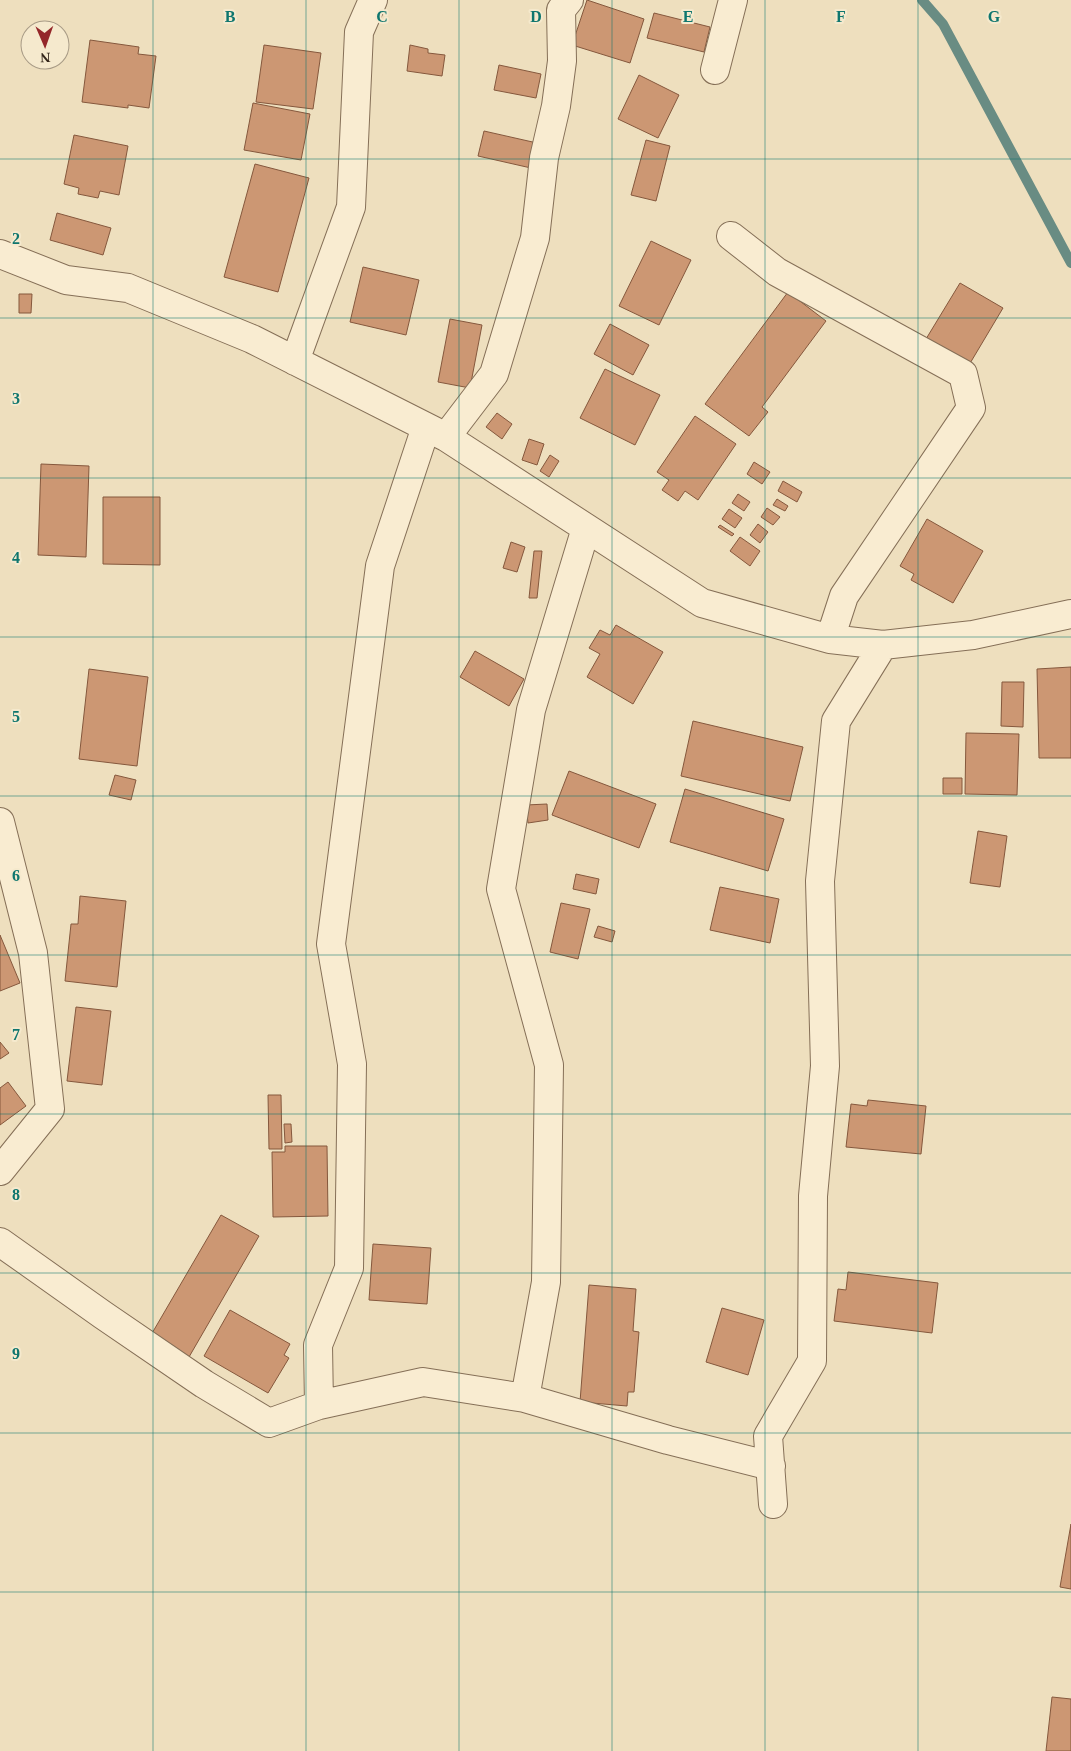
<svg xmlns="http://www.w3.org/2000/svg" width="1071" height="1751" font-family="'Times New Roman',serif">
<rect width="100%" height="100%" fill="#eedfbe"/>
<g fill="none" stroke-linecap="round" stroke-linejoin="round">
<path stroke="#698c83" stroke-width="10" d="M922 0 943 24 1071 263"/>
</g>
<path fill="#cc9773" stroke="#85583d" d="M587 0 644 19 630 63 572 45Z
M654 13 710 27 704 52 647 38Z
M90 40 139 47 138 54 156 56 149 108 128 105V108L82 102Z
M264 45 321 53 313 109 256 102Z
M410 45 428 49V53L445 55 442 76 407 71Z
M499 65 541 74 536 98 494 90Z
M639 75 679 95 658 138 618 119Z
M253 103 310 114 301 160 244 150Z
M484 131 537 143 531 168 478 156Z
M74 135 128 146 119 195 100 191 98 198 78 194 79 188 64 184Z
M646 140 670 146 656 201 631 195Z
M255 164 309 178 278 292 224 277Z
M57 213 111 228 103 255 50 240Z
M651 241 691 260 659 325 619 306Z
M363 267 419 280 406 335 350 322Z
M960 283 1003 308 969 365 926 339Z
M788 292 826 321 762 407 768 412 749 436 705 404Z
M19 294H32L31 313H19Z
M450 319 482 325 470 388 438 382Z
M610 324 649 345 633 375 594 354Z
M605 369 660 395 635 445 580 418Z
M497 413 512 424 502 439 486 427Z
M695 416 736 444 698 500 685 491 678 501 662 490 669 480 657 472Z
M529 439 544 444 537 465 522 460Z
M550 455 559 461 549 477 540 471Z
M754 462 770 472 762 484 747 474Z
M41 464 89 466 86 557 38 555Z
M783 481 802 492 797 502 778 491Z
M738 494 750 502 744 511 732 503Z
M103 497H160V565L103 564Z
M777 499 788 506 785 511 773 505Z
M767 508 780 517 773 525 761 517Z
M729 509 742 518 735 528 722 519Z
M927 519 983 551 953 603 911 580 914 574 900 566Z
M758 524 768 532 760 543 750 535Z
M720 525 734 534 732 536 718 527Z
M740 537 760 551 750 566 730 551Z
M511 542 525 547 517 572 503 568Z
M534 551H542L537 598H529Z
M616 625 663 652 633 704 587 677 600 654 589 648 600 630 610 635Z
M475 651 524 679 509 706 460 677Z
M1071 667V758H1039L1037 669Z
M89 669 148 677 137 766 79 759Z
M1002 682H1024L1023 727 1001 726Z
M693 721 803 747 790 801 681 776Z
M966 733 1019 734 1017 795 965 794Z
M569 771 656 804 639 848 552 815Z
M115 775 136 780 131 800 109 795Z
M943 778H962V794H943Z
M685 789 784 819 768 871 670 842Z
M547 804 548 820 528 823 526 805Z
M978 831 1007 836 1000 887 970 883Z
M576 874 599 879 596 894 573 889Z
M720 887 779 899 770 943 710 930Z
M80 896 126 901 117 987 65 981 71 924H78Z
M561 903 590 909 578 959 550 952Z
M598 926 615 931 612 942 594 937Z
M0 935 20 983 0 991Z
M76 1007 111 1011 102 1085 67 1081Z
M0 1042 9 1053 0 1059Z
M8 1082 26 1106 0 1125V1088Z
M268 1095H281L282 1149H269Z
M868 1100 926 1106 921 1154 846 1147 851 1104 867 1106Z
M284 1124H291L292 1142 285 1143Z
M285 1146H327L328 1216 273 1217 272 1152H285Z
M221 1215 259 1236 189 1357 151 1335Z
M373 1244 431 1248 427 1304 369 1300Z
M848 1272 938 1283 932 1333 834 1321 838 1289 846 1290Z
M589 1285 636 1289 633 1331 639 1332 634 1392H628L627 1406 580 1402Z
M722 1308 764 1320 748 1375 706 1362Z
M230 1310 290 1344 284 1355 289 1358 268 1393 204 1356Z
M1071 1524V1589L1060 1587Z
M1052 1697 1071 1699V1751H1046Z"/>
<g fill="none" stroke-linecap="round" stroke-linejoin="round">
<defs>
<path id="minor" d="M715 70 733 0
M731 236 777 272 963 374 971 408 844 596 830 639
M0 254 66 280 128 288 252 339 446 437 702 603 830 639 883 645 973 635 1071 614
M295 361 351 207 359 32 373 0
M446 437 494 374 535 238 544 158 556 106 562 61 561 10 569 0
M0 822 33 953 50 1109 0 1171
M0 1242 103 1315 204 1384 269 1423 319 1405 318 1345 349 1268 352 1064 331 944 380 566 426 427
M525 1398 546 1282 549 1065 501 889 531 710 586 528
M319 1405 423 1382 525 1398 668 1440 771 1466
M773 1504 768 1436 812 1361 813 1196 825 1066 820 881 836 721 883 645"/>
</defs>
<use href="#minor" stroke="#856f57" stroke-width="30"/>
<use href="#minor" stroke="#f9ecd1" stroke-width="28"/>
</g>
<path fill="none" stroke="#0f766e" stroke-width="1" stroke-opacity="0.55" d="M153 0V1751M306 0V1751M459 0V1751M612 0V1751M765 0V1751M918 0V1751M0 159H1071M0 318H1071M0 478H1071M0 637H1071M0 796H1071M0 955H1071M0 1114H1071M0 1273H1071M0 1433H1071M0 1592H1071"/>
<g font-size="16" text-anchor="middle" font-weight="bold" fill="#0f766e" stroke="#f5e9cd" stroke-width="4" stroke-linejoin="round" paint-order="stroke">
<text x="230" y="22">B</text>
<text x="382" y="22">C</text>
<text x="536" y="22">D</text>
<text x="688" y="22">E</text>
<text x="841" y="22">F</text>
<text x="994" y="22">G</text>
<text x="16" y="244">2</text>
<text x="16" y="404">3</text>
<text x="16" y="563">4</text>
<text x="16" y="722">5</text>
<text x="16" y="881">6</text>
<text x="16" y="1040">7</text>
<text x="16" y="1200">8</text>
<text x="16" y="1359">9</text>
</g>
<g transform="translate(45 45) rotate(178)"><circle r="24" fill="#f5e9cd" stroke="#a89b86"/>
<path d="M0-4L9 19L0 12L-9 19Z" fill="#942729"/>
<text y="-8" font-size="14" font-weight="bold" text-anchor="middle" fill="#35271b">N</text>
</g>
</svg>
